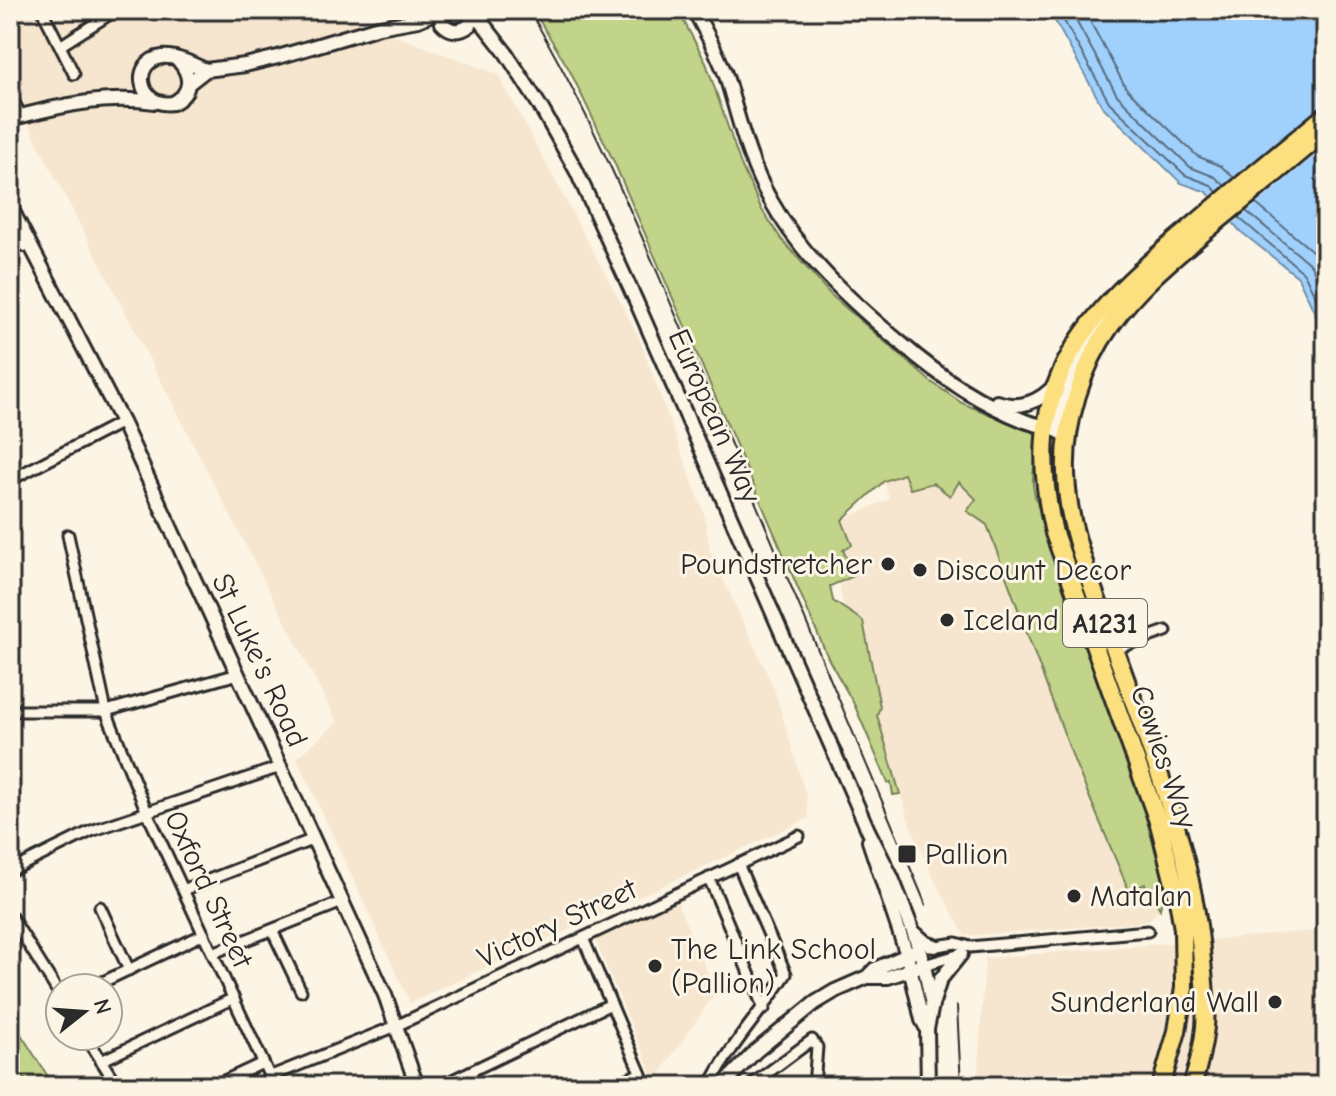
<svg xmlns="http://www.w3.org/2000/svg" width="1336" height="1096" font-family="'Comic Neue',sans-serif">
<rect width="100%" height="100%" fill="#fcf5e5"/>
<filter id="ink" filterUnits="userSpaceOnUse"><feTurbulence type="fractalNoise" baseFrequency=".0125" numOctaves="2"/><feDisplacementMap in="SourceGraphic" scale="16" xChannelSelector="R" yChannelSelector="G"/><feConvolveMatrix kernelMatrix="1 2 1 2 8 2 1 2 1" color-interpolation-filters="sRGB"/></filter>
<g filter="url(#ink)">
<path fill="#f7e6cf" d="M10 10H341L345 17 498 74 638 335 704 513 710 551 774 688 806 795 809 818 410 1003 297 758 337 722 34 136 10 81Z
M904 474 933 483 958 482 977 499 967 511 986 525 1075 763 1129 891 1145 883 1160 909 1150 919 1135 923 965 936 933 877 910 825 841 596 837 551 842 520 889 499 884 481Z
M676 900 716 992 655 1081 595 940Z
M1326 930V1086H977L985 958Z"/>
<path fill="#c2d489" stroke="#76805a" stroke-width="2" d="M533 10H678L706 63 741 165 762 210 782 240 830 294 930 381 962 403 1035 433C1039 450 1032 468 1033 484 1034 501 1046 527 1051 545L1137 786 1165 886 1160 909 1145 884 1129 891 1075 763 987 525 967 511 976 499 959 482 950 496 933 483 910 489 904 474 884 481 842 520 852 545 843 550 854 576 830 586 833 601 863 621 880 707 877 715 900 794 893 795 891 782 888 783 854 704 829 660 614 162 569 69Z
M10 1017 54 1086H33L10 1066Z"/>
<path fill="#a0d1fd" stroke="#718fa9" stroke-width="2" d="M1049 10H1326V337L1298 277 1240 231 1207 192 1181 183 1102 106Z"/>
<path fill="#fcf5e5" d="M1326 101V146L1230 226 1207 199Z"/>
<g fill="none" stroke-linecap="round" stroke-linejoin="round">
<path stroke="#5a6d7f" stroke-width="2" d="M1058 10 1109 102 1185 175 1211 185 1217 192
M1070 10 1117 95 1190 167 1215 177 1225 186
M1084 10 1126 88 1197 156 1221 166 1234 178
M1255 203 1317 255 1326 267
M1246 211 1311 265 1326 295
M1238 217 1304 273 1326 319"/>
<defs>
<path id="street" d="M42 10 60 46
M74 74 60 46 110 14
M10 95 21 116
M10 480 122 422
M68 535 106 711 146 810 274 1086
M1112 650 1166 631
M10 711H106L238 674
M10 871 91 831 280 767
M709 878 764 1009
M183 890 314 839
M100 907 129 970
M10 915 60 995
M272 930 301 991
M583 938 646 1086
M930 947 956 943 970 947 1148 931
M213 953 342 902
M924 965 961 954
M90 988 204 934
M86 1036 117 1086
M101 1061 234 998
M269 1077 396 1026 799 836
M213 1086 263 1063
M440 1086 611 1004
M615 1086 640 1073
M710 1086C729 1046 762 1012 786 974L738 864
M750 1086 812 1040 817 1047 814 1086"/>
<path id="secondary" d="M441 10 442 23C450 32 460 33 470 25L473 10
M694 10C705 30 718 54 726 76 739 118 748 162 771 201 802 257 853 303 902 344 939 376 979 403 1025 421 1040 427 1058 426 1069 439
M473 11 506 53 540 106 576 170 636 301 868 830 892 878 913 931 924 965 932 1005 927 1029 928 1086
M179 61C192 76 192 93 173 103 137 108 131 61 162 57 175 55 194 65 206 70
M188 84 206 70 245 65 278 57 379 27 418 20 440 11
M10 119C58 106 105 95 155 102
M10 206 123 424 385 995 417 1086
M10 227 26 245
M997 402C1019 410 1040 402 1055 385
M1046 428 1058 421C1073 383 1079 342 1114 315
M869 841 907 955 922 1020 927 1029
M916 934 926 943 935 946
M867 977H888L918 967
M933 1002 940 980 961 954
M722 1086 756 1051 815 1003 835 991 867 977 875 969 919 950"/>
<path id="highway" d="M1161 1086 1177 1031 1184 988 1183 929 1178 899 1159 824 1054 533C1018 380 1085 315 1195 224 1238 187 1282 151 1326 115
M1192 1086C1198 1067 1203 1047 1205 1027 1207 1005 1204 983 1202 961 1193 843 1142 730 1104 619 1087 572 1067 523 1066 473 1064 424 1082 365 1111 325 1139 285 1177 255 1214 224 1252 193 1289 162 1326 131"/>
</defs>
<use href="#street" stroke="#2b2b2b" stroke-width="15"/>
<use href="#secondary" stroke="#2b2b2b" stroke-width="18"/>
<use href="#highway" stroke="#2b2b2b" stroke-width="22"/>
<use href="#street" stroke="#fcf5e5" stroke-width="9"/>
<use href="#secondary" stroke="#fcf5e5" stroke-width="12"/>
<use href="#highway" stroke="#fce080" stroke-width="16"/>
<path stroke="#2b2b2b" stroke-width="2" d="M529 10C598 126 648 252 702 376 777 552 852 728 926 905
M957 1006 961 1086"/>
</g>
</g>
<g fill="#2b2b2b" stroke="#fcf5e5" stroke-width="3">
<circle cx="888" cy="564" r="8"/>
<circle cx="920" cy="570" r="8"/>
<circle cx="947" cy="620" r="8"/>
<rect x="897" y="844" width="20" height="20" rx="4"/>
<circle cx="1074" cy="896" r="8"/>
<circle cx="655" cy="966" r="8"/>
<circle cx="1275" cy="1002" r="8"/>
</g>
<g text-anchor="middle" stroke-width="6" stroke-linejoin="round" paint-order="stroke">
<rect fill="#fcf5e5" stroke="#6a6863" stroke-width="2" x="1063" y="599" width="84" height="48" rx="6"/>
<g font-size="28" font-weight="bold" fill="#2b2b2b">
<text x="1105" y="633">A1231</text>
</g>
<g font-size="30" fill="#2b2b2b" stroke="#fcf5e5">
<text transform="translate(715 416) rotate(66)" y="10">European Way</text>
<text transform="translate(260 660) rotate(65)" y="10">St Luke's Road</text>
<text transform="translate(1164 757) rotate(71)" y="10">Cowies Way</text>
<text transform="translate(209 889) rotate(65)" y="10">Oxford Street</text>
<text transform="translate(557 923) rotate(-25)" y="10">Victory Street</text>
</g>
<g font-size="30" fill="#2b2b2b" stroke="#fcf5e5" text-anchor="start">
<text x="872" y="574" text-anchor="end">Poundstretcher</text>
<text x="936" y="580">Discount Decor</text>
<text x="963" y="630">Iceland</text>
<text x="925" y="864">Pallion</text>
<text x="1090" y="906">Matalan</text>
<text x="671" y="959">The Link School<tspan x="671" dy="34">(Pallion)</tspan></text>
<text x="1259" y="1012" text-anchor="end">Sunderland Wall</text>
</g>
</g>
<rect width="1336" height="1096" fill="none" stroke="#fcf5e5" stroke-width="40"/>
<rect x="20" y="20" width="1296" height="1056" fill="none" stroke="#2b2b2b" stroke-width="3" filter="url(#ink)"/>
<g transform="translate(84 1012) rotate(73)"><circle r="38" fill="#fcf5e5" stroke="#a8a49b" stroke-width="2"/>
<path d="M0-6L14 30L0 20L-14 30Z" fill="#2b2b2b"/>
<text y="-12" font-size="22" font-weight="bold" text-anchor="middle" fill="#2b2b2b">N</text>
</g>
</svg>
